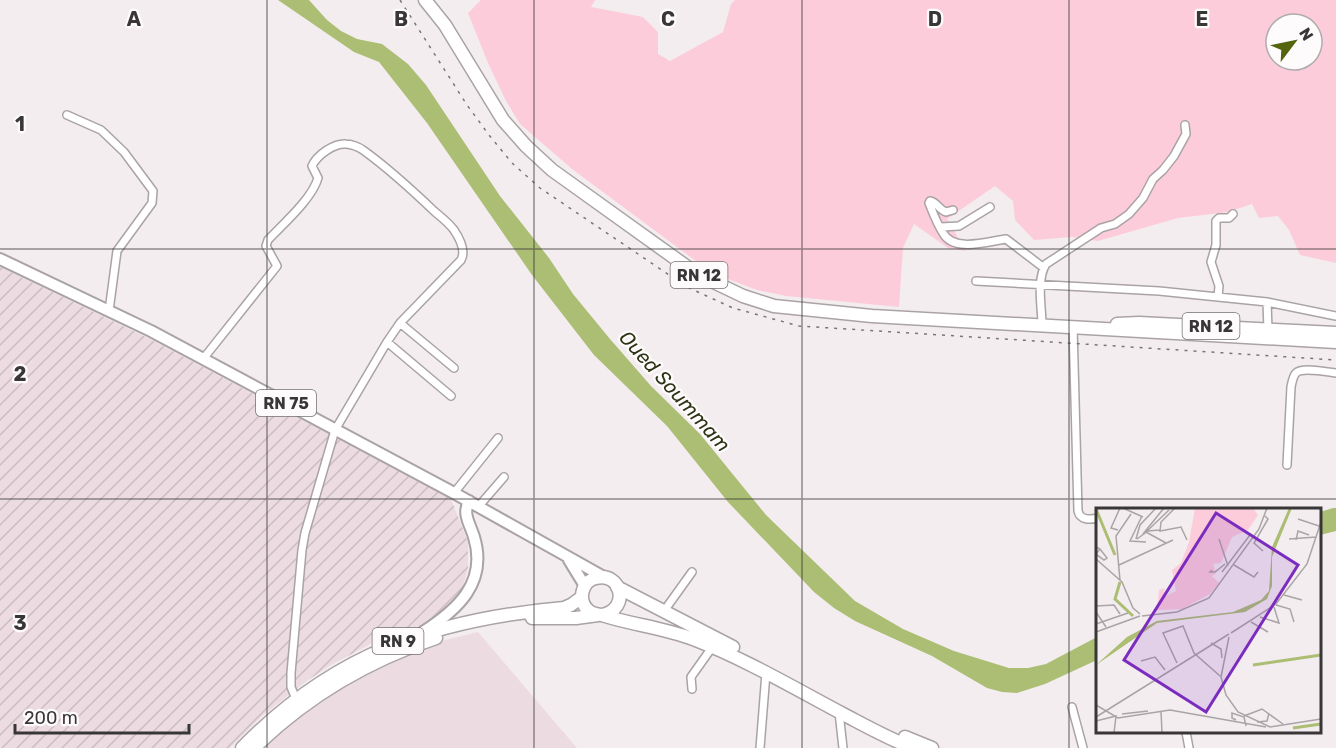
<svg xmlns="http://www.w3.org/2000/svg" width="1336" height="748" font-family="Rubik,sans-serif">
<defs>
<pattern id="industrial-furrows" width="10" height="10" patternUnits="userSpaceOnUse" patternTransform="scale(1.5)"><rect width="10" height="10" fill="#ecdce1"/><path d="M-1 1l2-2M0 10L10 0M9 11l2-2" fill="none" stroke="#cbbdc2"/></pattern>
</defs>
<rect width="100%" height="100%" fill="#f4edef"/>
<path fill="#ecdce1" d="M478 632 577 748H262L292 721 350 681 429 644Z"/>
<path fill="url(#industrial-furrows)" d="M0 267 148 338 451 499 468 542V568L462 590 444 609 419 626 380 639 331 665 308 680 262 716 230 748H0Z"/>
<path fill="#fcccda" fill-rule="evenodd" d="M481 0H595L591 7 643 17 658 32V54L670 61 723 32 731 4 735 0H1336V263L1300 255 1289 230 1278 216 1259 218 1252 204 1228 212 1178 218 1098 241 1072 237 1034 240 1015 220 1013 201 995 186 947 219 966 251 948 248 914 224 903 248 899 307 786 296 757 290 712 273 572 169 520 124 506 101 488 63 468 13ZM1276 24H1312V60H1276Z"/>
<path fill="#abbe74" d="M278 0H309L327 20 341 31 357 39 382 44 408 64 426 85 500 196 549 258 573 294 610 339 651 386 700 434 766 515 855 601 903 629 954 651 1009 668H1028L1046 664 1097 637V660L1045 684 1017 693 1002 692 987 688 932 656 855 621 834 608 814 592 728 502 667 426 594 355 532 275 427 123 379 62 354 52Z
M1333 508H1336V531L1320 535V512Z"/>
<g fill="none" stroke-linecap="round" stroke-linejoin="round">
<defs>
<path id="street" d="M67 115 101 130 124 152 153 191 152 203 117 251 109 311
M953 210 946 212C939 210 937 202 930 201L929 203C933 213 937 224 943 233 954 253 989 241 1006 239L1044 268
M941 227 959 226 990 207
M976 281 1159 291 1267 302 1336 316
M1218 297 1219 286 1211 262 1216 245V221L1219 218H1229L1233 214
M1267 302 1268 330
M400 323 454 368
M1042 325C1042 307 1036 280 1046 264L1101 228 1115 224 1129 214 1143 198 1153 179 1163 170 1174 156 1186 134 1185 125
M1073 326 1078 511C1080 520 1089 520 1098 518
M387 342 451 396
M203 359 277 266 266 246 268 240C283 224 312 199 318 178L312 166C317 155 334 143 346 144 351 144 359 147 363 150 388 168 412 190 434 211 441 217 449 223 454 230 460 239 466 251 461 260L400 323 387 342 335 430 305 533 302 550 291 673V687L296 699
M1287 465 1291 387C1292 382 1293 376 1296 373 1302 367 1328 372 1336 373
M454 493 498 438
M478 507 504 477
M664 611 692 572
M692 689 691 677 713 646
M1072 707 1083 748
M839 712 843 748
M1186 732 1189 748
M760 748 766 673"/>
<path id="primary" d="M0 259 151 331 454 493 604 577
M569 560 585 586
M423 632C457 610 488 583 474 537 470 524 462 514 469 501"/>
<path id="highway" d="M425 0 445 25 503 120 526 146 552 170 697 274 743 296 774 306 872 316 1336 342
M1117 324 1139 323 1336 333
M617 587 733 647
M602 615C631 609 621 571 596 578 582 581 577 600 588 610 593 615 599 614 605 616 634 625 664 628 693 639 745 659 794 688 843 714 866 726 889 739 913 748
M532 618H576L598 615
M905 737 932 748
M242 748C333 654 435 619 564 608L571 605 582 597
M254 748C306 697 367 661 436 638"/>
</defs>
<use href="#street" stroke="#aaa3a5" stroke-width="10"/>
<use href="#primary" stroke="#aaa3a5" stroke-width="14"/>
<use href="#highway" stroke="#aaa3a5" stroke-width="15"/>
<use href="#street" stroke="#fff" stroke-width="7"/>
<use href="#primary" stroke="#fff" stroke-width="10"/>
<use href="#highway" stroke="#fff" stroke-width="12"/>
<path stroke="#797576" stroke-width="1.5" stroke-dasharray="3 6" stroke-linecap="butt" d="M400 0 467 105 489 135 512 163 540 188 687 287 733 308 799 326 1336 360"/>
</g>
<path fill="none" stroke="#393637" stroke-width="1.5" stroke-opacity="0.55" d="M267 0V748M534 0V748M802 0V748M1069 0V748M0 249H1336M0 499H1336"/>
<g text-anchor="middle" stroke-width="4.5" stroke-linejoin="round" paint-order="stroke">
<g fill="#fefbfc" stroke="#747172" stroke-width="1.5">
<rect x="670.5" y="262" width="57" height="26" rx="4.5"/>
<rect x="1182.5" y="313" width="57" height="26" rx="4.5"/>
<rect x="256" y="390" width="60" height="26" rx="4.5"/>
<rect x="372.5" y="628" width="51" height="26" rx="4.5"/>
</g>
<g font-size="16" font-weight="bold" fill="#393637">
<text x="699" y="281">RN 12</text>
<text x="1211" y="332">RN 12</text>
<text x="286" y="409">RN 75</text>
<text x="398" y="647">RN 9</text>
</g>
<g font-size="20" font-style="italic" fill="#2d3415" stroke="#fefbfc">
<text transform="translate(675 391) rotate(48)" y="7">Oued Soummam</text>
</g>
</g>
<g transform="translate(1096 508)">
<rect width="225" height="225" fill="#f4edef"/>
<path d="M99 0H157L162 7 152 22 136 29 125 55 117 56 120 65 116 68 123 75 114 86 86 101 61 102 63 82 68 80 69 88 80 83 76 62 85 55 93 34Z" fill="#fcccda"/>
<path d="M193 0H196L176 49V78L171 91 149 104 61 115 0 157 31 129 61 113 137 104 165 92 173 83 176 39Z" fill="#abbe74"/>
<path fill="none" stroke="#abbe74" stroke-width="3" d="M0 1 19 47M24 74 19 91 37 108M157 157 225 147M197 220 225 216"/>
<path fill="none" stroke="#a9a4a5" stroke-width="1.5" d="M27 0 47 9M79 0 65 14 64 23 85 19 91 32M46 8 34 33 50 34M202 11 223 18M22 22 15 20 24 0M47 26 68 0M40 31 44 17 60 0M41 31 52 23 64 22M123 31 132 58M193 31 220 29M200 32 202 23 213 27M70 35 50 24 73 2M0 39 4 41 0 46 8 52 11 50 4 41M167 43 158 35 172 11 169 8M0 51 26 74 37 100 44 106M23 57 77 32M138 57 158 69 162 64M116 62 114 64H119L129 56M126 64 154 27M24 72 20 28 35 6M188 87 206 92M180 97 194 101 198 114M0 98 18 97 24 106M0 104 10 119M46 108 81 104 113 90 163 21 171 0M164 109 183 115 178 99M155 114 172 124M0 116 32 105M0 124 44 108M135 125 180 96 211 56 225 14M133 129 125 169 130 187 142 204 174 219 225 211M115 135 125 141 126 150M45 153 59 149 69 162M81 155 67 125 87 118 98 145 124 168M0 197 22 210 74 202 170 219M65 203 66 225M26 206 52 203M148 208 166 201 187 216M0 209 133 126M140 212 136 210V205L148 209 150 218M0 213 20 208 18 225M161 214 171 213 173 205"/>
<path fill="#7b2cbf" fill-opacity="0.15" stroke="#7b2cbf" stroke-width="3" d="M120 5 202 57 110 204 28 152Z"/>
<rect width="225" height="225" fill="none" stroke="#393637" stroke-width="3"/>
</g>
<g font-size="20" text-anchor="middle" font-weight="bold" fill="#393637" stroke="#fefbfc" stroke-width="4.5" stroke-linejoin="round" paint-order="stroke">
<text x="134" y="26">A</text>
<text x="401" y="26">B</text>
<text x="668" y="26">C</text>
<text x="935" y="26">D</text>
<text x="1202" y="26">E</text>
<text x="20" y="131">1</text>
<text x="20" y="381">2</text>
<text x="20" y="630">3</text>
</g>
<g transform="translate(1294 42) rotate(58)"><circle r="28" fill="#fefbfc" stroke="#afacad" stroke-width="1.5"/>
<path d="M0-4.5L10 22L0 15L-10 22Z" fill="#54650d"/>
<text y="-9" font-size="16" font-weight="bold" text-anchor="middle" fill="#393637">N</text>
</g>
<path d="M15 724v9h174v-9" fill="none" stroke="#393637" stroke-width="3"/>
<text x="24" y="724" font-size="18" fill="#393637" stroke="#fefbfc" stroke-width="4.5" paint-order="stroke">200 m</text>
</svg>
